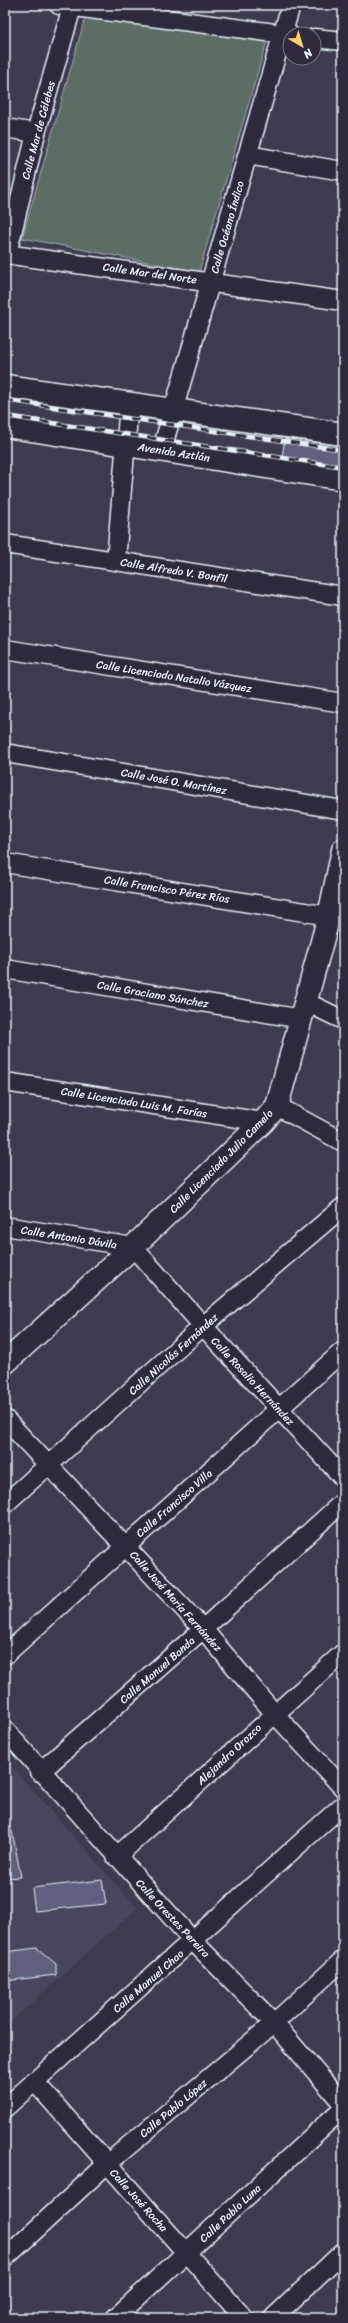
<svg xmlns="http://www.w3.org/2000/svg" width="348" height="2323" font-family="Sriracha,sans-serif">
<rect width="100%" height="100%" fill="#3e3a50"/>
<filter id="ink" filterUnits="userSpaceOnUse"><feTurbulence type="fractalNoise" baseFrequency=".025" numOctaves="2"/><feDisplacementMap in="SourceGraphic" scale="8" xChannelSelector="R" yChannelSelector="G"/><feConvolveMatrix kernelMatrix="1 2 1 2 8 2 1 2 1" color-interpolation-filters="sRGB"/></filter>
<g filter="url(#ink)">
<path fill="#48455e" d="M5 1759 137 1908 5 2027Z"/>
<path fill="#5b6d65" stroke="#a2afae" d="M86 15 267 41 199 272 22 238Z"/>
<path fill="#615f7d" stroke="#e8f1f8" d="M285 438 343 446V466L282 457Z
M12 1831 21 1877 5 1878V1832Z
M102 1880 106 1904 35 1911 32 1888Z
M37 1948 56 1964V1975L5 1981V1952Z"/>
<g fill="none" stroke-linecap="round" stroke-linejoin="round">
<defs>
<path id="minor" d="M59 5 290 35
M314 38 343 41
M5 128 36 133
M247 155 343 171
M5 254 343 301
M7 254 36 133 72 7
M162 449 291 5
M5 544 343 596
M116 561 129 404
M5 649 343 703
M5 753 343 810
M5 863 329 916
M5 969 302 1019
M306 1002 343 1020
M5 1082 263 1122
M277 1106 343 1142
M5 1226 133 1247 203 1326 343 1478
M5 1419 203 1629 274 1713 343 1788
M5 1504 203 1326 343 1207
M5 1655 343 1351
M5 1730 193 1941 274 2023 343 2104
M40 1772 203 1629 343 1502
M116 1857 343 1653
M34 2081 244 2318
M5 2108 343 1805
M5 2258 107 2164 274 2023 343 1960
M115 2318 343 2108
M273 2318 343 2252"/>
<path id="tertiary" d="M5 1363 133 1247 263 1122 277 1106 329 916 343 850"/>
<path id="secondary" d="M5 386 343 434
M5 426 343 479"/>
</defs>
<use href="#minor" stroke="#e8f1f8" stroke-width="21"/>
<use href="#tertiary" stroke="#e8f1f8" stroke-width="25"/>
<use href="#secondary" stroke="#e8f1f8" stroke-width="25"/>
<use href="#minor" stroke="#2f2a3d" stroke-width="18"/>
<use href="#tertiary" stroke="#2f2a3d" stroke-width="22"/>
<use href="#secondary" stroke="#2f2a3d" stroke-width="22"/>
<defs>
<path id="rail" d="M5 400 343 450
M5 416 343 467"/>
</defs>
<use href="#rail" stroke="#e8f1f8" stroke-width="4.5"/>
<use href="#rail" stroke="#2f2a3d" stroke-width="3" stroke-dasharray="9" stroke-linecap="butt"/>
</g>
</g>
<g text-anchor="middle" stroke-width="4" stroke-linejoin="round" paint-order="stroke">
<g font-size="11" fill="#e8f1f8" stroke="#2f2a3d">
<text transform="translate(38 130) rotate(-75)" y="4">Calle Mar de Célebes</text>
<text transform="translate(227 227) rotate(-74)" y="4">Calle Océano Índico</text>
<text transform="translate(150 273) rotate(8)" y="4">Calle Mar del Norte</text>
<text transform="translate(174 452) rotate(9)" y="4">Avenida Aztlán</text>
<text transform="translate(174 570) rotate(9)" y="4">Calle Alfredo V. Bonfil</text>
<text transform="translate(174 676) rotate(9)" y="4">Calle Licenciado Natalio Vázquez</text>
<text transform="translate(174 781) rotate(10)" y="4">Calle José O. Martínez</text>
<text transform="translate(167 889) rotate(9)" y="4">Calle Francisco Pérez Ríos</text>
<text transform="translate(153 994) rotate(10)" y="4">Calle Graciano Sánchez</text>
<text transform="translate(134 1102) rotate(9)" y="4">Calle Licenciado Luis M. Farías</text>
<text transform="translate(221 1161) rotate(-45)" y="4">Calle Licenciado Julio Camelo</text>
<text transform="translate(69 1237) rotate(9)" y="4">Calle Antonio Dávila</text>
<text transform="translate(173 1354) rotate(-42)" y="4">Calle Nicolás Fernández</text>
<text transform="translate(253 1381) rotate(47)" y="4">Calle Rosalio Hernández</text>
<text transform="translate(174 1503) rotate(-41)" y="4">Calle Francisco Villa</text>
<text transform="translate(176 1601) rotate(48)" y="4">Calle José María Fernández</text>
<text transform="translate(157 1670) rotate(-41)" y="4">Calle Manuel Banda</text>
<text transform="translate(229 1754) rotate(-43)" y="4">Alejandro Orozco</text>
<text transform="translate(173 1918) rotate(47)" y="4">Calle Orestes Pereira</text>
<text transform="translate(148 1981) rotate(-41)" y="4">Calle Manuel Chao</text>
<text transform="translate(173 2108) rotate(-40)" y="4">Calle Pablo López</text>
<text transform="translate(139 2200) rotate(48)" y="4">Calle José Rocha</text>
<text transform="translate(230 2213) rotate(-43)" y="4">Calle Pablo Luna</text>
</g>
</g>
<rect width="348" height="2323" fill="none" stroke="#2f2a3d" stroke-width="20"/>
<rect x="10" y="10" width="328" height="2303" fill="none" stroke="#e8f1f8" stroke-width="1.5" filter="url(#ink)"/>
<g transform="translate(302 46) rotate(142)"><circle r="19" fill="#2f2a3d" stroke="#797a88"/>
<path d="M0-3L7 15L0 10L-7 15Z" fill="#ffd166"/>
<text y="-6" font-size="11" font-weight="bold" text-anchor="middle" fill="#e8f1f8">N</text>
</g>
</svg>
